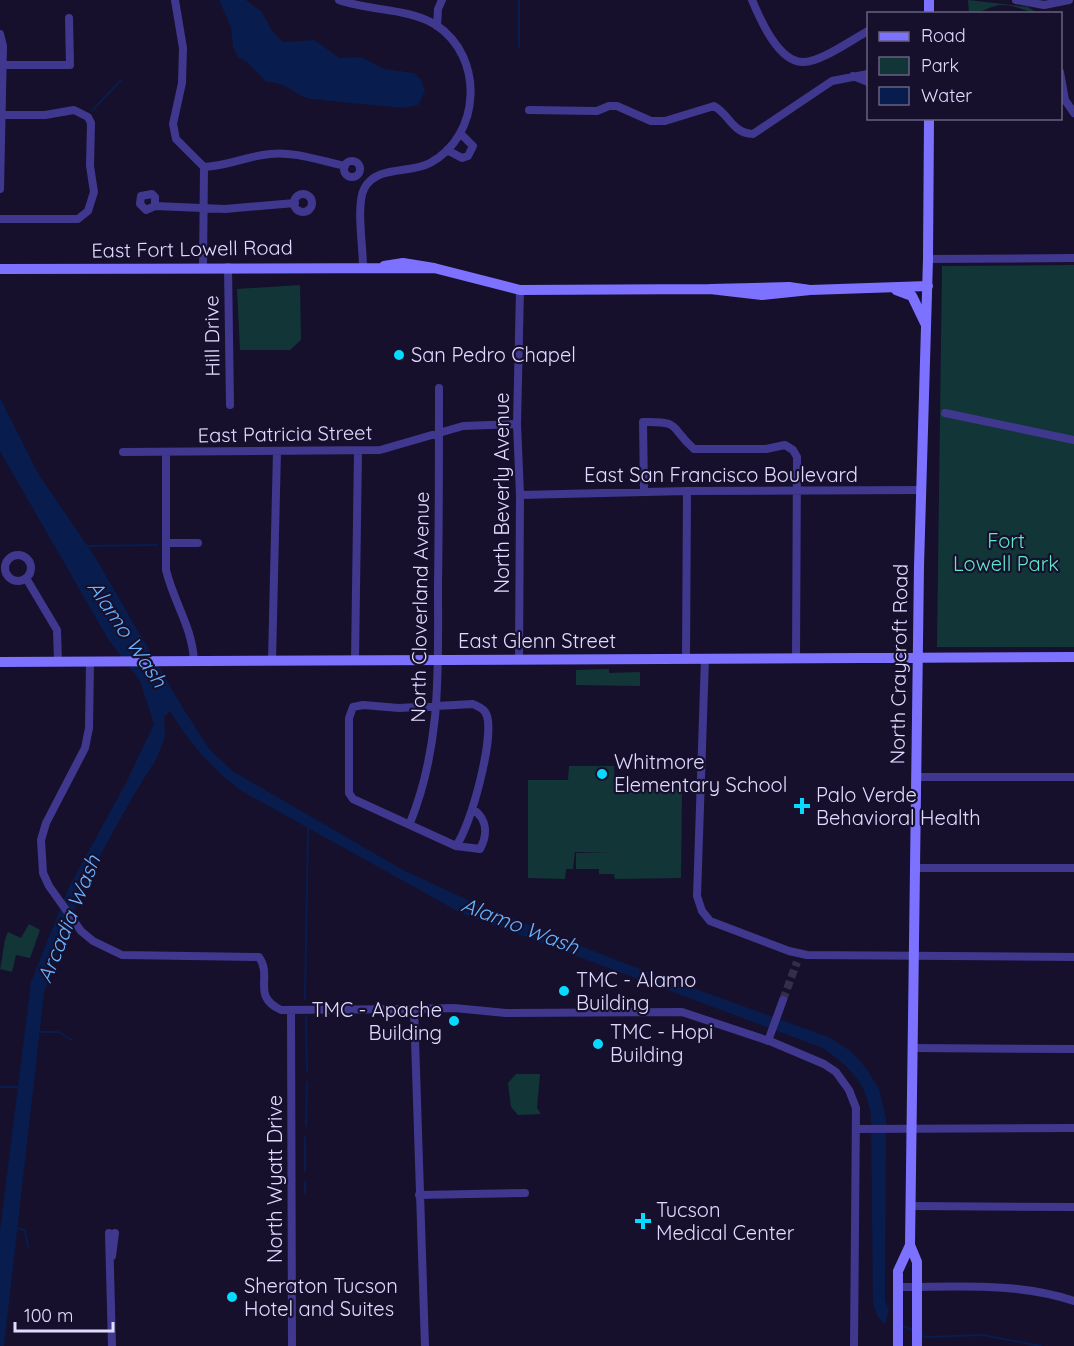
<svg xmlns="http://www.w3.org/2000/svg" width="1074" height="1346" font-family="Quicksand,sans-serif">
<rect width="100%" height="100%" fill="#16102c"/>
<path fill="#123637" d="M968 0 1028 7 1037 13C1026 12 1016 5 1003 5 990 5 982 14 969 13Z
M1074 265V647H937L942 266Z
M300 285 301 340 290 350H240L237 289Z
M609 669V673L640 672V686L576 685V670Z
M569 766H614L615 790 682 789 681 878 615 879 614 874H599V869H576V853H615L575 852 573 869H566L565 879 528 878V780H568Z
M29 924 40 930 30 958 16 955 12 972 0 969C3 958 3 941 8 932L21 938Z
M516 1074H540L537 1108 541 1114 518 1115 511 1107 508 1083Z"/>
<path fill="#081d4d" d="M219 0H246L262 12 272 31 283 42 314 40 340 58 361 57 384 69 414 73 421 80 425 91 418 105 404 108 310 99C292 93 286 82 266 82L248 63 238 57 233 47 231 27Z
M0 398 39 475 95 557 181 705 210 750 234 772 401 869 470 901 616 960 831 1038 852 1052 866 1068 879 1089 886 1119 885 1301 889 1309 885 1325 878 1317 873 1304 871 1117C866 1081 851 1069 823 1048L461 913 240 790C211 768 189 742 170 711L164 717 165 736 157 758C110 831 69 910 44 993L4 1346H0V1231L31 982 70 885 126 783 154 724 140 681 108 639 0 451Z"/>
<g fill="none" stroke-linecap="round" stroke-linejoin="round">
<path stroke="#081d4d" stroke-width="2" d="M519 0V47
M92 111 121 80
M85 546 157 545
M305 999 308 827
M306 1016 307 1072
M41 1032H58L72 1040
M0 1087H18
M306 1126 307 1082
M305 1171V1137
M305 1182V1193
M16 1228 25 1230 28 1247
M901 1325 912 1330
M920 1334 925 1337 982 1335 1041 1346"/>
<path stroke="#342e4c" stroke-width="8" stroke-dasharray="8 4" stroke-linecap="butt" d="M783 1000 797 962"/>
<path stroke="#40388e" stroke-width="8" d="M175 0 183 48 182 83 173 124 176 139 204 167 203 267
M339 0C369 11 409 8 436 25 485 57 481 136 430 163 410 174 376 165 364 189 356 205 363 247 363 266
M752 0C760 19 778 61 802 62 818 64 853 39 868 31
M1016 0 1044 5 1069 0
M437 26 438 9 442 0
M0 34 3 46 0 189
M3 65H70L69 18
M1060 72 1065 100 1074 113
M853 76 868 82
M529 110 597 111 609 106H617L651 121H665L714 106C730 115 732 133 753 134L832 81 868 74
M447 150 462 158 468 156 473 146 461 134
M344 169a8 8 0 1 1 16 0a8 8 0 1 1-16 0Z
M204 167C229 166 247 156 270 154 294 151 321 161 345 166
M294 203a9 9 0 1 1 18 0a9 9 0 1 1-18 0Z
M155 206V197L152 194 141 196 140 204 146 210 155 206 225 209 295 203
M0 219H78L88 211 94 192 90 166 91 123 88 117 74 110 45 115H2
M928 259 1074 258
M228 267 230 405
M945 413 1074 440
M123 452 380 450 463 426 517 424
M166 452V570C174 603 192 626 194 661
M644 491 643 422C682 421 669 427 694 449H766L785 445 793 450 797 457 796 658
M520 495 687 491 921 490
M167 543H198
M5 568a13 13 0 1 1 26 0a13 13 0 1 1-26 0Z
M26 578 57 630 58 662
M705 658 697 896 702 911 710 921 789 951 807 955 1074 957
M519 659 520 495 517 424 520 290
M686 659 687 491
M272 660 277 451
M355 660 358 451
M90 662 89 728 85 748 46 823 41 840 43 873 49 886 81 931 93 941 122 955 259 957C273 977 251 996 281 1010L414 1009
M916 777H1074
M410 823C442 744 438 667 438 584 439 519 439 453 439 388
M456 846C471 826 494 739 487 716 485 709 479 707 473 704L399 708 363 705 353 707 349 718V793L353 799 456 846 480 849C488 834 487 819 473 809
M915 868H1074
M291 1011 292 1346
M768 1041 783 1000
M912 1048 1074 1049
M856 1129 1074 1128
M419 1195 525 1193
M910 1206 1074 1207
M109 1233 112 1346
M112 1256 115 1233
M898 1287C957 1287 1018 1282 1074 1301
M425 1346 414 1009 454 1008 506 1013 682 1012 772 1042 824 1064 836 1072 849 1090 856 1108 854 1346"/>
<path stroke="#7d72ff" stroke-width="10" d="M929 0V14
M434 268 520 290 710 289
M0 269 434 268 403 263 384 266
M810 290 789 287 710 289 762 295 810 290 928 286
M896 290 912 296 925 323
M0 662 1074 657
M910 1245 917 1262V1346
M898 1346V1271L910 1245 919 566 928 259 929 118"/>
</g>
<g fill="#07d9ff" stroke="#16102c" stroke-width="2">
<circle cx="399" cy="355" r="6"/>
<circle cx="602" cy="774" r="6"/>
<path d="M799 797h6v6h6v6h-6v6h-6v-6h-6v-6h6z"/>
<circle cx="564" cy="991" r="6"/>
<circle cx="454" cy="1021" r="6"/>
<circle cx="598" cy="1044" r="6"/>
<path d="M640 1212h6v6h6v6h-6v6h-6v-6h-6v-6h6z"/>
<circle cx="232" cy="1297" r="6"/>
</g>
<g text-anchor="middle" stroke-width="4.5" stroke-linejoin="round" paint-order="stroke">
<g font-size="20" fill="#e1dbff" stroke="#16102c">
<text transform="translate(192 249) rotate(-1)" y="7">East Fort Lowell Road</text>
<text transform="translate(212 336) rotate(-91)" y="7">Hill Drive</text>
<text transform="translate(285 434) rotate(-1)" y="7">East Patricia Street</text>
<text x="721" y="482">East San Francisco Boulevard</text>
<text transform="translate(502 493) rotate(-90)" y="7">North Beverly Avenue</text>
<text transform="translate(420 607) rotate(-89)" y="7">North Cloverland Avenue</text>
<text x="537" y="648">East Glenn Street</text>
<text transform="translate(899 664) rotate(-89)" y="7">North Craycroft Road</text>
<text transform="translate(275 1179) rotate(-90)" y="7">North Wyatt Drive</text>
</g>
<g font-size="20" fill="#e1dbff" stroke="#16102c" text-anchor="start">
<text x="411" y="362">San Pedro Chapel</text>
<text x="614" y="769">Whitmore<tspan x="614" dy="23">Elementary School</tspan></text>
<text x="816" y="802">Palo Verde<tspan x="816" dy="23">Behavioral Health</tspan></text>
<text x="576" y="987">TMC - Alamo<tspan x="576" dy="23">Building</tspan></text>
<text x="442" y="1017" text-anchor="end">TMC - Apache<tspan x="442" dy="23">Building</tspan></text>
<text x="610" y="1039">TMC - Hopi<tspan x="610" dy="23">Building</tspan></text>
<text x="656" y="1217">Tucson<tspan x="656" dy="23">Medical Center</tspan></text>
<text x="244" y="1293">Sheraton Tucson<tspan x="244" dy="23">Hotel and Suites</tspan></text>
</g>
<g font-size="20" fill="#5ee7cc" stroke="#16102c">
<text x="1006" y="548">Fort<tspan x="1006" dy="23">Lowell Park</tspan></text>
</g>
<g font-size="21" font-style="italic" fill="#69b2ff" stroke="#16102c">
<text transform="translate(127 634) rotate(56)" y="7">Alamo Wash</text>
<text transform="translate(69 919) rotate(-68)" y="7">Arcadia Wash</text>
<text transform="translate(520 926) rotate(21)" y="7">Alamo Wash</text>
</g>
</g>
<rect x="867" y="12" width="195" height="108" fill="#16102c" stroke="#676180" stroke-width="1.5"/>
<rect x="879" y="32" width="30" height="9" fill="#7d72ff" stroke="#676180" stroke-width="1.5"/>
<text x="921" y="42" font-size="18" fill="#e1dbff">Road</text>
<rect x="879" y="57" width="30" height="18" fill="#123637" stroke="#676180" stroke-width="1.5"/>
<text x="921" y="72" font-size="18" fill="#e1dbff">Park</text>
<rect x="879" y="87" width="30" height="18" fill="#081d4d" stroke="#676180" stroke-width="1.5"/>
<text x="921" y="102" font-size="18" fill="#e1dbff">Water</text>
<path d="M15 1322v9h98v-9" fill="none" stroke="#e1dbff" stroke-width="3"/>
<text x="24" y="1322" font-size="18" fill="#e1dbff" stroke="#16102c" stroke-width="4.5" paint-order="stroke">100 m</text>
</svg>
